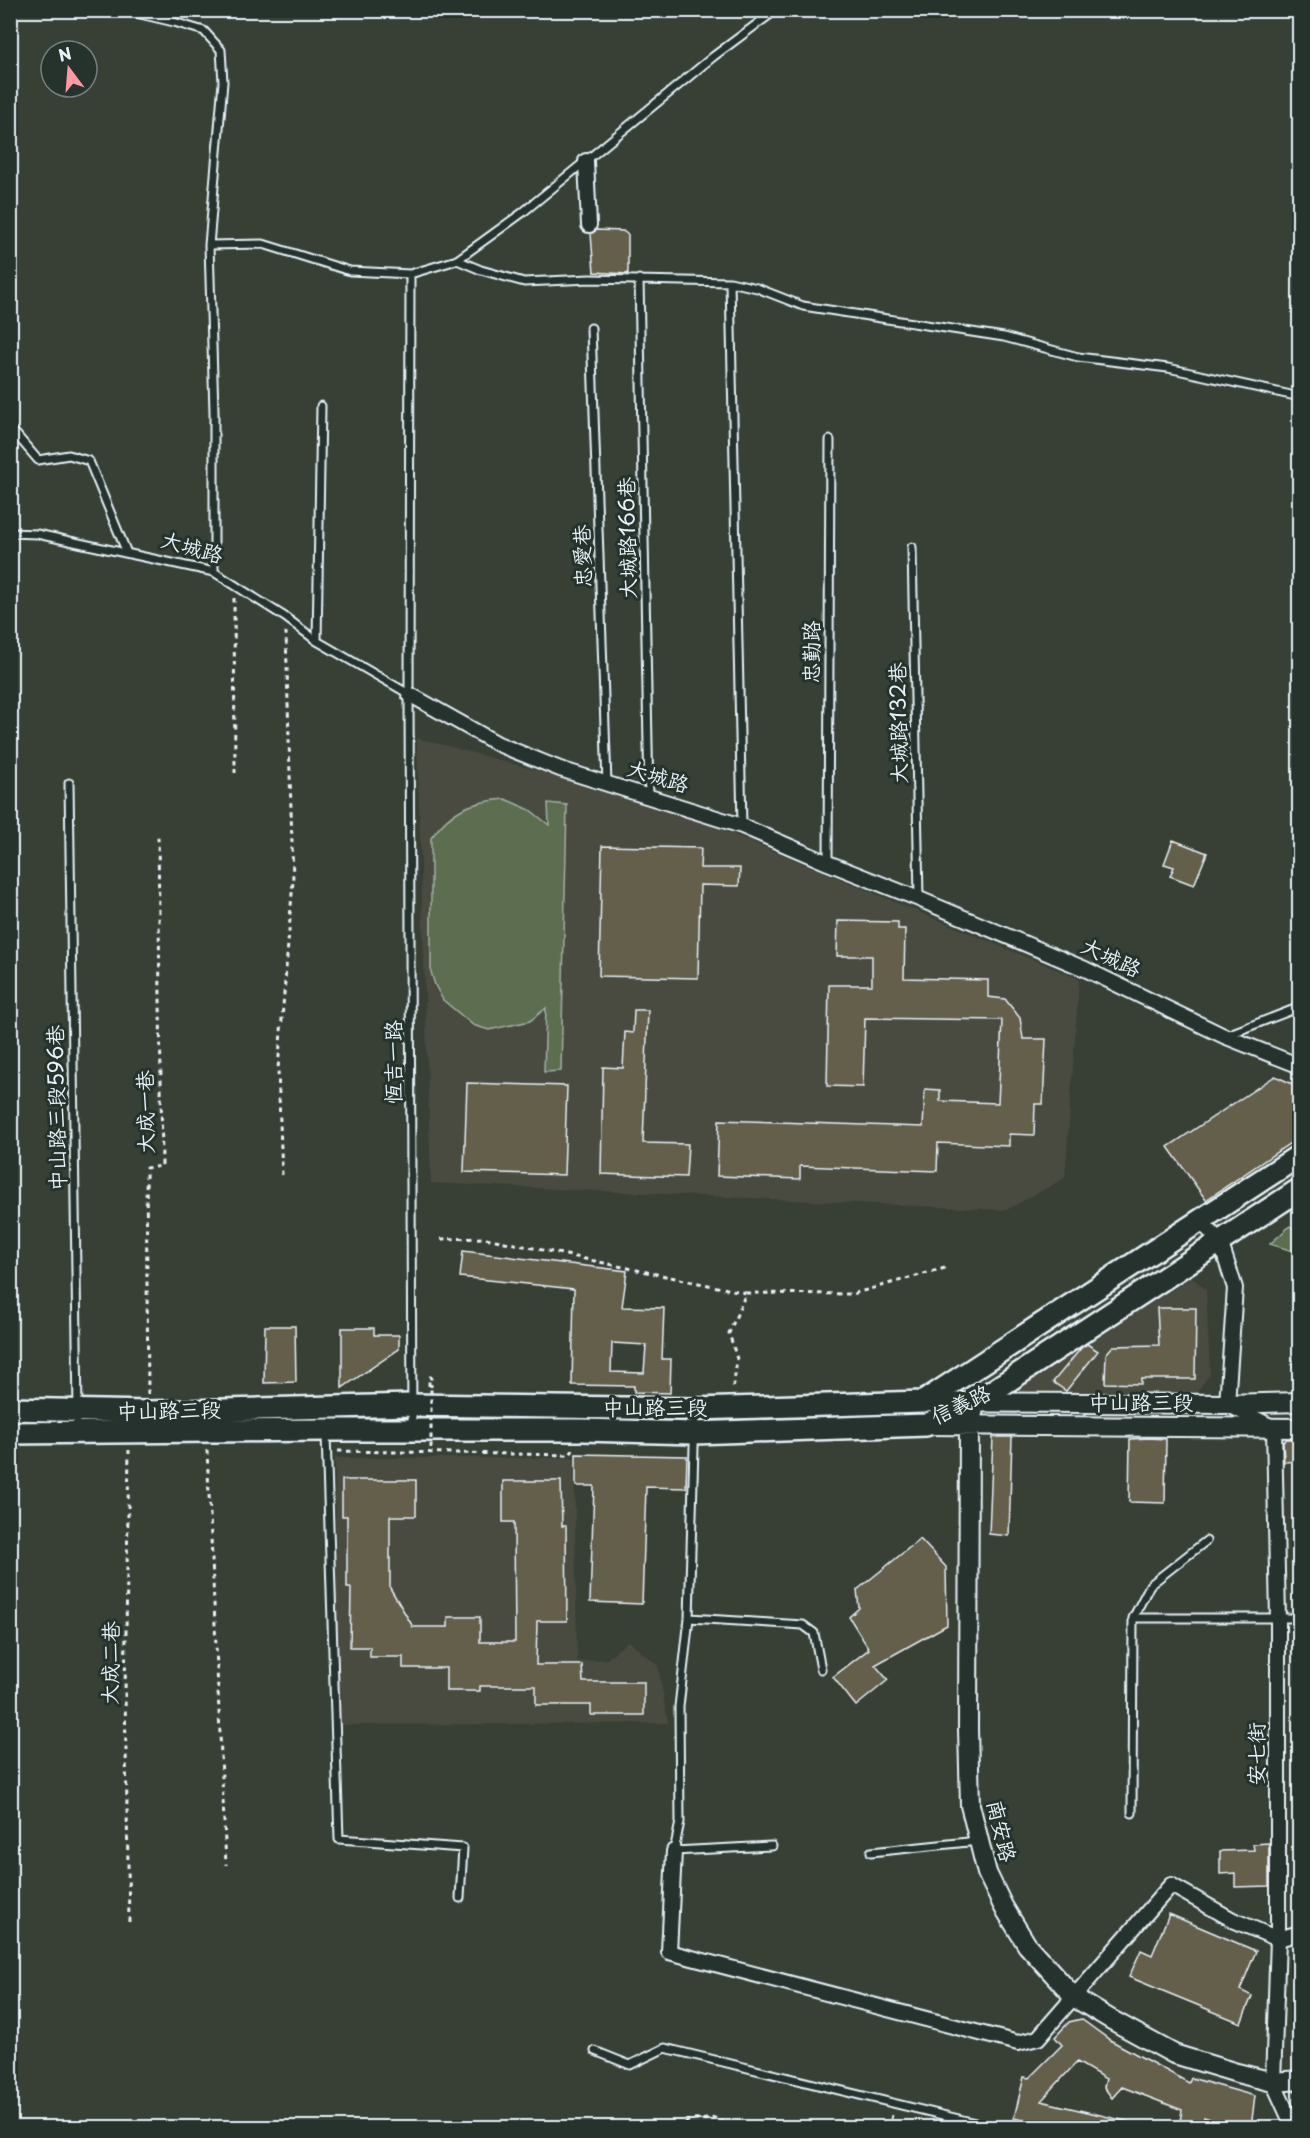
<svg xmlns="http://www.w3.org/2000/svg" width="1310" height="2138" font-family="'Playpen Sans','LXGW WenKai TC',sans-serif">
<rect width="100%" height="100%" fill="#384036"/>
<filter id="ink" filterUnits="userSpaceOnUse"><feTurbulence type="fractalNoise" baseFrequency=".0167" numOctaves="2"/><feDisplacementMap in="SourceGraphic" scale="12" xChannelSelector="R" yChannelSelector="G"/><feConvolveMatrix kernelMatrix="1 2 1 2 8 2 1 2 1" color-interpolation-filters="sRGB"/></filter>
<g filter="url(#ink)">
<path fill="#484c41" d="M417 738 661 804 1079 979 1065 1178 1006 1210 431 1183Z
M1192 1277 1206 1290 1210 1374 1196 1393H1011Z
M335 1458H574L577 1662 607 1659 628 1641 658 1666 668 1723 338 1725Z"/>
<path fill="#5d6d4f" stroke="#a2afa4" stroke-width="1.5" d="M505 799 530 810 549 825 548 803 567 805 561 1071 544 1072 546 1008 530 1021 489 1030 473 1025 443 1000 435 985 431 972V838C452 809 470 802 505 799Z
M1290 1226 1295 1230H1299V1253L1270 1244Z
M1299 1295V1368H1293Z"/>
<path fill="#635f4c" stroke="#e8f1f8" stroke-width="1.5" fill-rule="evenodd" d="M597 230 623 231 628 235V274L594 272 591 234Z
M1173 840 1207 853 1194 885 1170 876 1174 867 1164 864Z
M602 846 701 848 700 868H740L739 886 700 885 698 978 599 976Z
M838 921 898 922V929H905L904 978 988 980V997L1005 999 1020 1018 1023 1039H1046L1043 1104H1035L1034 1135 1009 1134V1146L938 1143 937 1171 800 1166V1179L717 1176 719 1120 923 1127 925 1089 940 1090V1101L998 1103 1002 1020 865 1018 863 1087 827 1086 829 985H872V956H837Z
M634 1010H648L643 1143 688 1144 686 1177 601 1174 603 1067 623 1068 625 1032 633 1033Z
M1275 1076 1299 1087V1137L1206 1200 1168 1147Z
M467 1083 567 1086 564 1175 464 1172Z
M463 1251 627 1271 622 1307 664 1308 662 1359H671L670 1393 634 1392V1386L572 1385 574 1289 460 1277ZM612 1343 646 1345 644 1373 611 1372Z
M1157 1308H1196L1195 1379H1141V1384L1105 1383 1106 1354 1113 1346 1159 1345Z
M265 1326H295L296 1382 264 1383Z
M342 1328H374V1335H399V1349L342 1388Z
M1087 1344 1098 1351 1066 1391 1053 1382 1082 1347Z
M993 1437H1012L1009 1536 989 1534Z
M1149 1438 1166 1439 1165 1503 1129 1502 1130 1439Z
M1287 1439H1298L1299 1461 1284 1462 1283 1442Z
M576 1454 687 1456 686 1488 646 1487 642 1604 590 1602 594 1486H576Z
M342 1480H416V1516H390V1588L413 1627H448V1617H480V1642H515L514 1522H503V1481H561L562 1526H566L567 1621H537L536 1665H582L583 1682H644V1715H591V1705H536V1686H480V1691H446V1668H403V1657H370V1647H350L351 1588H347V1516H342Z
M920 1539 946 1567 947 1625 875 1665 888 1680 856 1706 833 1677 869 1649 849 1617 859 1608 857 1590Z
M1269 1843V1886L1235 1887V1873L1220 1874V1851L1254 1850 1253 1844Z
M1169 1914 1256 1951 1240 1990 1252 1996 1241 2023 1129 1977 1141 1950 1152 1955Z
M1081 2019 1110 2040 1189 2083 1191 2078 1255 2096 1251 2127H1235L1204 2117 1203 2127H1179L1182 2110 1122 2087 1112 2098 1104 2087 1106 2079 1077 2062 1041 2101 1130 2122 1129 2127H1053L1014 2118 1024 2077 1029 2078 1062 2045 1055 2037 1069 2022Z"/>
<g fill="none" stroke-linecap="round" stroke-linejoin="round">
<defs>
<path id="lane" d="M123 10 174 22 204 31 221 50 223 82 209 245 214 412V572
M209 245 263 244 350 271 410 274 457 260 522 213 714 56 776 10
M457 260 481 270 524 282 590 279 730 282 757 288 803 306 1004 337 1078 357 1168 368 1300 397
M410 274 409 694 412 1428
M639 279 649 796
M730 282 742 825
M591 328 607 784
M10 430 14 432 38 460 69 455 89 461 127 553
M10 533 37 534 214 572 285 617 317 641 409 694
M912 547 919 898
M317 641 321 406
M69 783 78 1412 76 1431
M828 863 830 440
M1227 1035 1300 1007
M695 1413 689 1618 679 1707 680 1822 674 1851 772 1846
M326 1434 339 1839 463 1848 460 1898
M689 1618 803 1625 814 1633 821 1669
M1133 1618H1300
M1132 1813 1133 1618 1150 1585 1206 1541
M871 1852 978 1841
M595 2051 630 2065 665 2048 996 2128"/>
<path id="street" d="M586 161 589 225
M409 694 498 744 560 769 742 826 828 863 919 899 1085 969 1224 1036 1300 1066
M1201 1222 1220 1241 1235 1288 1227 1404 1274 1428 1278 1619V1939L1273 2082 1294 2128
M674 1851 669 1952 1018 2043 1038 2038 1171 1885 1233 1920 1278 1939 1300 1933"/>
<path id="secondary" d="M923 1402 1227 1404 1300 1402
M976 1402 969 1427 968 1729 970 1805 987 1873 1003 1906 1027 1945 1075 1998 1110 2019 1174 2054 1237 2073 1273 2082 1300 2080
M926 1425 1300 1428"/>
<path id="primary" d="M923 1402 1300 1155
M10 1409 148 1412 411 1405 695 1409 923 1402
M10 1433 326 1430H583L694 1433 926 1425 976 1402 1300 1189"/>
</defs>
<use href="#lane" stroke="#e8f1f8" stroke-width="11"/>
<use href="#street" stroke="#e8f1f8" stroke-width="18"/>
<use href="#secondary" stroke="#e8f1f8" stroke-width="22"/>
<use href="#primary" stroke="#e8f1f8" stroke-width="26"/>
<path stroke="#e8f1f8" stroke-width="3" stroke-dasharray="4.5 4.5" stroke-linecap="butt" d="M234 598 235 773
M282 1175 278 1069 293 881 286 632
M441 1239 486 1238 746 1293 729 1333 737 1359 733 1391
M746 1293 852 1294 945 1268
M429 1386V1377H431V1387
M148 1394 146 1168 162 1166 158 833
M207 1450 226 1865
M338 1451 570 1455 574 1448
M129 1922 125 1694 129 1450
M678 2128 688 2121 715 2118 733 2128
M889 2128 892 2115"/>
<use href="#lane" stroke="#26332d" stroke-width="7"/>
<use href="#street" stroke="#26332d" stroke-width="14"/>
<use href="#secondary" stroke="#26332d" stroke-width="18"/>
<use href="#primary" stroke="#26332d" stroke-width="21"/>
<path stroke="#e8f1f8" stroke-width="3" stroke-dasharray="4.5 4.5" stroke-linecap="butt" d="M431 1448V1387"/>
</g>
</g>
<g text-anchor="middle" stroke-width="6" stroke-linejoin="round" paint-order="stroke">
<g font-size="21" fill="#e8f1f8" stroke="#26332d">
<text transform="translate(628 538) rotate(-91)" y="7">大城路166巷</text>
<text transform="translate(192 548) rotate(16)" y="7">大城路</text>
<text transform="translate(583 556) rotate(-92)" y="7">忠愛巷</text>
<text transform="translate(812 652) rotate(-90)" y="7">忠勤路</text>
<text transform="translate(899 723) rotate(-91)" y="7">大城路132巷</text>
<text transform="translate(658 777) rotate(17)" y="7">大城路</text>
<text transform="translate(1111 958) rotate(25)" y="7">大城路</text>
<text transform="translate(394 1062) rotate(-90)" y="7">恆吉一路</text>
<text transform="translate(57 1108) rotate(-91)" y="7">中山路三段596巷</text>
<text transform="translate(146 1112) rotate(-91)" y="7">大成一巷</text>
<text x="1141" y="1410">中山路三段</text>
<text transform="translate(961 1405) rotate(-25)" y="7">信義路</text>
<text x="655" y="1415">中山路三段</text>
<text transform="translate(169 1411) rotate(-1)" y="7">中山路三段</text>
<text transform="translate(111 1663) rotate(-89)" y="7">大成二巷</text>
<text transform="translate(1257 1754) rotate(-90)" y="7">安七街</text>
<text transform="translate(1001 1831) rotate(77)" y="7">南安路</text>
</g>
</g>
<rect width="1310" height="2138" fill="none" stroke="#26332d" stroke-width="36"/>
<rect x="18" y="18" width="1274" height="2102" fill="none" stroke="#e8f1f8" stroke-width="2" filter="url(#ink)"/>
<g transform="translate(69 69) rotate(344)"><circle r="28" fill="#26332d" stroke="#747f7e" stroke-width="1.5"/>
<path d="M0-4.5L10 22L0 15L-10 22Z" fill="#ff9aa2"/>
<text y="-9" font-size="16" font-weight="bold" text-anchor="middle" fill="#e8f1f8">N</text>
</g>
</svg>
